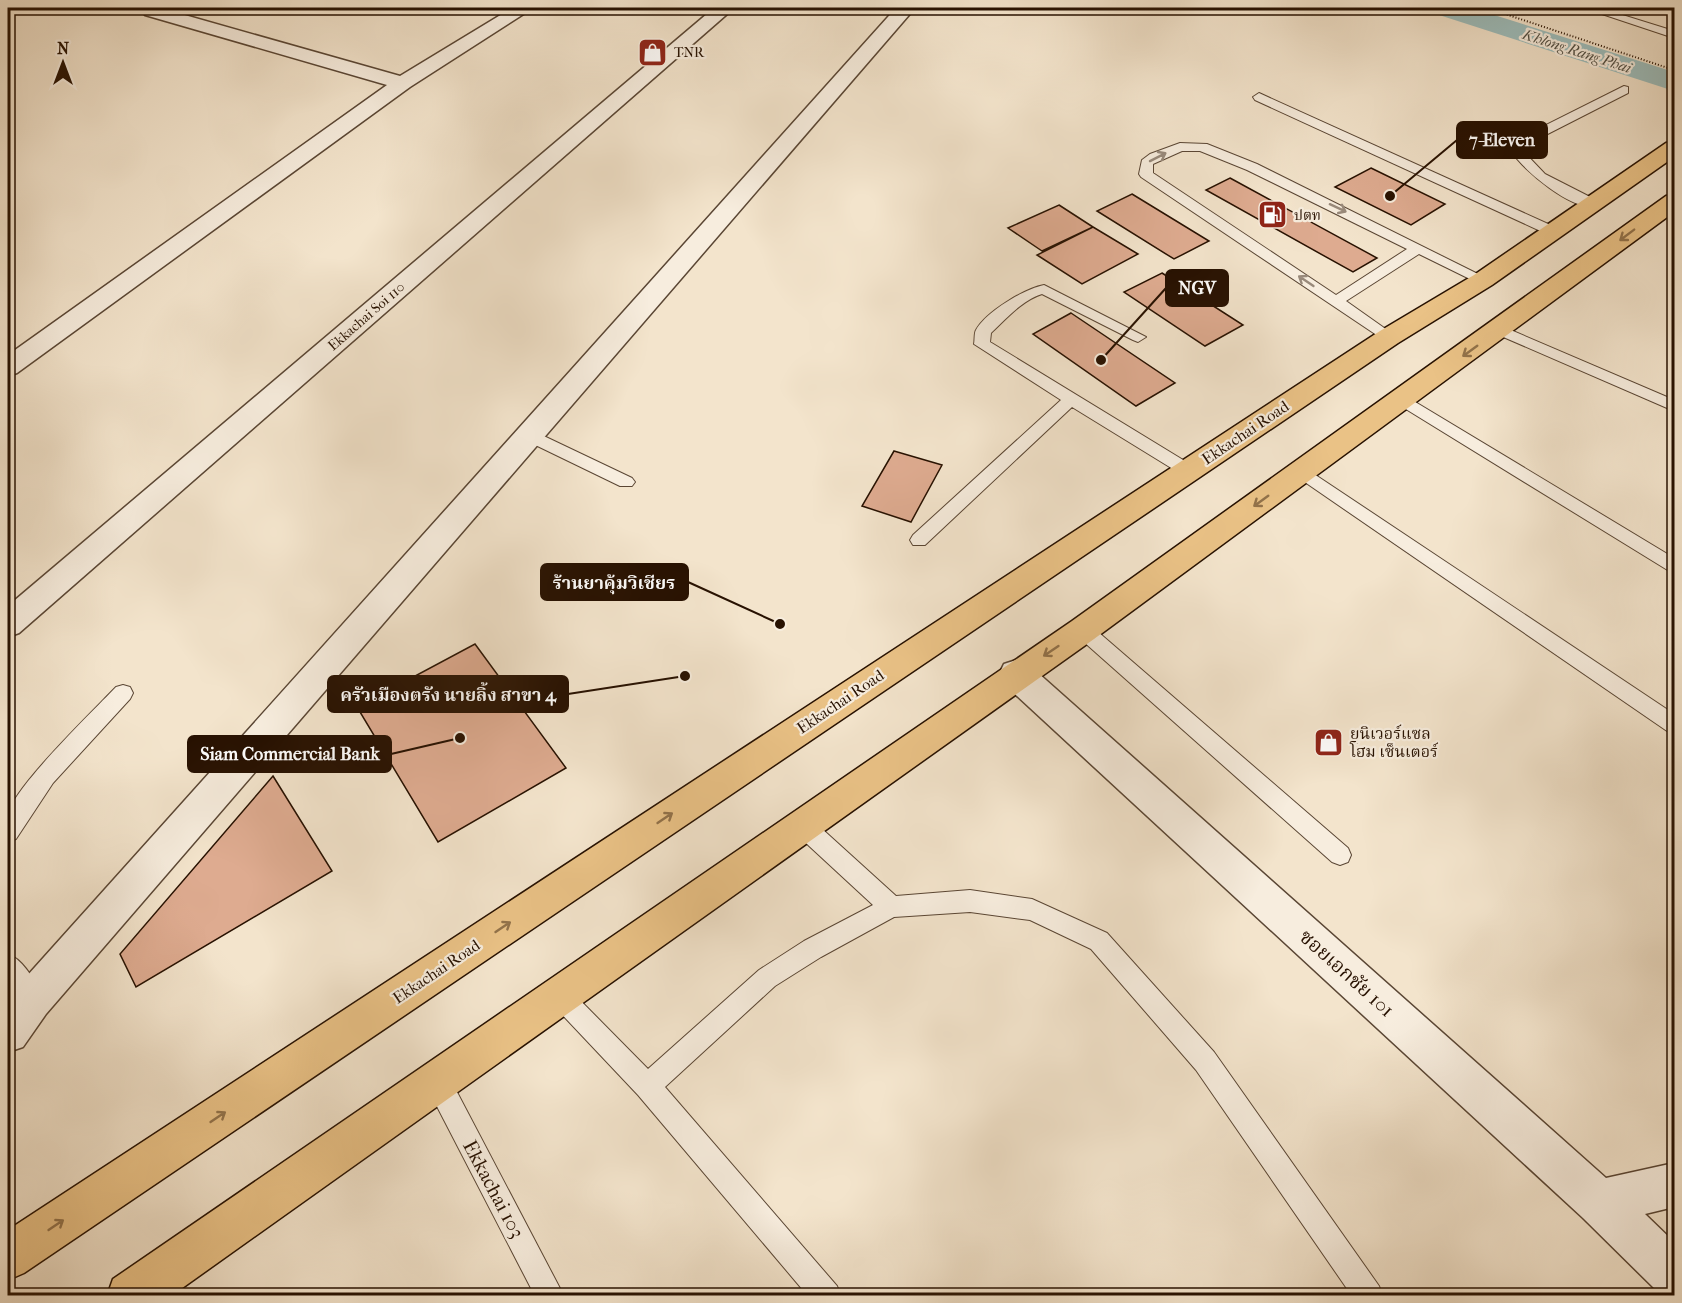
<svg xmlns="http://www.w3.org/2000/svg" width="1682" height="1303" font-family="'IM FELL French Canon','Noto Serif Thai',serif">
<rect width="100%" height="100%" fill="#f3e4cc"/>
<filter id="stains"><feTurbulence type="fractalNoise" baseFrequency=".00333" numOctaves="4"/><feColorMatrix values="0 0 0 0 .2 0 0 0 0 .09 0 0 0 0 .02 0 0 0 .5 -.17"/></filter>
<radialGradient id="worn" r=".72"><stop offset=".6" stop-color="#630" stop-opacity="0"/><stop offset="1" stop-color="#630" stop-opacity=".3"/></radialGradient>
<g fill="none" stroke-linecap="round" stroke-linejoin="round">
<path fill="#9dbebd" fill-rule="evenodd" d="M1432 8H1472L1674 72V91L1436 14Z"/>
</g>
<path fill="#deab90" stroke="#271101" stroke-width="1.5" d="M1371 168 1445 204 1411 225 1335 187Z
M1230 178 1377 258 1353 272 1206 190Z
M1132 194 1209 241 1174 259 1097 211Z
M1059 205 1093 227 1042 251 1008 228Z
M1093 227 1138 254 1082 284 1037 255Z
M1162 273 1243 325 1205 346 1124 292Z
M1071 313 1175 383 1136 406 1033 334Z
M894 451 942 465 911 522 862 506Z
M475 644 566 768 438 842 357 707Z
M273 776 332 871 136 987 120 954Z"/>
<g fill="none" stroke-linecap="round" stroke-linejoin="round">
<defs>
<path id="lane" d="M1584 8H1600L1674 31V38Z
M1624 86 1628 87V93L1528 144 1524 152 1545 174 1596 200V206C1573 212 1523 170 1512 152L1518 139Z
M1259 93 1557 228 1559 231 1557 234H1547L1255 100 1253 97Z
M1180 143 1207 144 1257 164 1490 280 1488 283H1478L1419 254 1346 301 1397 337 1389 342 1384 340 1141 177 1139 174 1142 160 1150 154ZM1182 151H1200L1247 170 1407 249 1336 295 1153 173V164Z
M1044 285 1146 337 1138 342 1133 340 1042 294C1021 301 1007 318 991 333L990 342 1193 466 1196 470 1187 476 1181 474 1072 407 925 545H913L910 540 913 535 1061 400 974 344C975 340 974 333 976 330 986 312 1024 289 1044 285Z
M1499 325 1674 400V411L1494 333 1491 330Z
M1402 394 1674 558V574L1396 403 1394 399 1396 395Z
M529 429 632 478 635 482 632 486H620L523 439 521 435 523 431Z
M1302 466 1674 714V733L1667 731 1296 476 1293 472 1296 468Z
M1083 622 1090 625 1348 848 1351 855 1348 862 1340 865 1332 862 1076 635 1073 630 1076 625Z
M123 685 130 687 133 693 130 699 53 783 16 839 8 842C8 833 6 822 8 814 14 787 94 710 116 687Z
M802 815 810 818 896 896 970 890 1032 899 1107 933 1214 1052 1379 1286 1383 1296H1352L1196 1070 1091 949 1030 920 970 912 894 917 821 957 775 986 665 1087 837 1286 841 1296H808L638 1095 553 1005 549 997 553 989 561 985 569 989 648 1069 759 970 804 941 873 905 794 832 791 825 794 818Z
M8 954C24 960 37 984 44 1000L40 1008 32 1012C9 1002 6 975 8 954Z
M438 1069 447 1073 564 1296H535L429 1091 425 1082 429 1073Z"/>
<path id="street" d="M145 8H160L400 76 512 8H533L410 87 17 373 8 376V355L387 85 145 15 143 11Z
M714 8H734L19 633 8 637V606Z
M896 8H915L46 1014 23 1047 8 1052V999L18 986Z
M1016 660 1028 664 1606 1178 1674 1163V1207L1645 1214 1674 1242V1296L1657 1291 1583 1218 1004 684 999 674 1004 664Z"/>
<path id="primary" d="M1674 141V157L1492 285 1398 343 24 1273 8 1280V1230L1380 331 1474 275 1666 143Z
M1674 194V212L1094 639 171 1296H107L113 1279 1072 621 1666 196Z"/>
</defs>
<use href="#lane" stroke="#5a4634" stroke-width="2"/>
<use href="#street" stroke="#5a4634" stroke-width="3"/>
<use href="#primary" stroke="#271101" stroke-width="3"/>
<path stroke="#271101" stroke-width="2" stroke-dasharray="1 2" stroke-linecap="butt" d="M1487 8 1674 70"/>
<use href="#lane" fill="#f7edde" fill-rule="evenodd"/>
<use href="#street" fill="#f7edde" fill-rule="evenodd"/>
<use href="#primary" fill="#eac286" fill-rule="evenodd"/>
</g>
<defs><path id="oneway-shaft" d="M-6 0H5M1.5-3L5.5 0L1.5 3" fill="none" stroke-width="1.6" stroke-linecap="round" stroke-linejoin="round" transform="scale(1.5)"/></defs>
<g stroke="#998a7b">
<use href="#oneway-shaft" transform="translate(1158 157) rotate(-27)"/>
<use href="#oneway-shaft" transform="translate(1338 208) rotate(25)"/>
<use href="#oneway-shaft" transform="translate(1306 281) rotate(-146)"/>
</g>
<g stroke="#92724a">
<use href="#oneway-shaft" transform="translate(1627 235) rotate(143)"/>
<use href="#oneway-shaft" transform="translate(1470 351) rotate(144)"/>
<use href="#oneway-shaft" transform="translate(1261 501) rotate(144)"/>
<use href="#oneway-shaft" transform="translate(1051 651) rotate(146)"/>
<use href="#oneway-shaft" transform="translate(665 818) rotate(-34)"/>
<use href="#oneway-shaft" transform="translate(503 927) rotate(-34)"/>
<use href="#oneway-shaft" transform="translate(218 1117) rotate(-34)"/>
<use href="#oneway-shaft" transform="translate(56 1225) rotate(-34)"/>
</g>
<defs>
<symbol id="shop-square" viewBox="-11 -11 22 22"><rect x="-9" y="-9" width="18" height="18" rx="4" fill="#8f2418" stroke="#f7edde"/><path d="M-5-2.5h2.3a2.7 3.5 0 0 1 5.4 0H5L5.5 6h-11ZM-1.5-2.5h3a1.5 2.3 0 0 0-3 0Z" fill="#fff"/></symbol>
<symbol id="fuel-square" viewBox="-11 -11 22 22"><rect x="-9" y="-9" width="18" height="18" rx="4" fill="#8f2418" stroke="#f7edde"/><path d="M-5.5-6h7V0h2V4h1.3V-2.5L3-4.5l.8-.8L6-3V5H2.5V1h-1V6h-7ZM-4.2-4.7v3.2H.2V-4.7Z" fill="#fff"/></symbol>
</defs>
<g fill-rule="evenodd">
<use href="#shop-square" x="636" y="36" width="33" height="33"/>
<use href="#fuel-square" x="1256" y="198" width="33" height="33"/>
<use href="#shop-square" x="1312" y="726" width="33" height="33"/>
</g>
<g text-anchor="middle" stroke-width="4.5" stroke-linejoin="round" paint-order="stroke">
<g font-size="14" fill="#271101" stroke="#f7edde" text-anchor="start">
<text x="674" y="57">TNR</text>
<text x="1294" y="220">ปตท</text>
</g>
<g font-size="14" fill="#271101" stroke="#f7edde">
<text transform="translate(366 316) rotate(-41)" y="5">Ekkachai Soi 110</text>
</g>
<g font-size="15" font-style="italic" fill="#504e43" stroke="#f7edde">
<text transform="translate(1577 51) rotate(18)" y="5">Khlong Rang Phai</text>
</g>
<g font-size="16" fill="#271101" stroke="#f7edde">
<text transform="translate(1245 432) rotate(-34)" y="6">Ekkachai Road</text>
<text transform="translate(840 701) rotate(-34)" y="6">Ekkachai Road</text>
<text transform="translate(436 971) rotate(-34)" y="6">Ekkachai Road</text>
</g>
<g font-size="16" fill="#271101" stroke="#f7edde" text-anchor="start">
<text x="1350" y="739">ยูนิเวอร์แซล<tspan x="1350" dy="18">โฮม เซ็นเตอร์</tspan></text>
</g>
<g font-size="20" fill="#271101" stroke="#f7edde">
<text transform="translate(1347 973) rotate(42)" y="7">ซอยเอกชัย 101</text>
<text transform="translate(494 1189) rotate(62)" y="7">Ekkachai 103</text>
</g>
</g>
<path fill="none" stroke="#271101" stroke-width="2" d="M1390 196L1457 140M1101 360L1166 288M780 624L688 582M685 676L568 694M460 738L391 754"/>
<g fill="#271101" stroke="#f7edde" stroke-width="2">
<circle cx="1390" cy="196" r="6"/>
<circle cx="1101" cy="360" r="6"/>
<circle cx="780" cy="624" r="6"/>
<circle cx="685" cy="676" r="6"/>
<circle cx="460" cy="738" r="6"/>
</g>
<g fill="#271101" stroke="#271101" stroke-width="2">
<rect x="1457" y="122" width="90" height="36" rx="6"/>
<rect x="1166" y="270" width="62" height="36" rx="6"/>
<rect x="541" y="564" width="147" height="36" rx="6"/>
<rect x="328" y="676" width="240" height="36" rx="6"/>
<rect x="188" y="736" width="203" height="36" rx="6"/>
</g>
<g font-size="18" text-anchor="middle" font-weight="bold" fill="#fff">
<text x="1502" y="146">7-Eleven</text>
<text x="1197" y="294">NGV</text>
<text x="614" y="589">ร้านยาคุ้มวิเชียร</text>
<text x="448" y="701">ครัวเมืองตรัง นายลิ้ง สาขา 4</text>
<text x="290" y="760">Siam Commercial Bank</text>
</g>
<rect width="1682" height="1303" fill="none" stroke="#f3e4cc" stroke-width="30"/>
<rect x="9" y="9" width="1664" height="1285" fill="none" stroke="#271101" stroke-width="3"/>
<rect x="15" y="15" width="1652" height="1273" fill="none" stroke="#271101" stroke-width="1.5"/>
<g transform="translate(63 63)" stroke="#f7edde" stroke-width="4.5" paint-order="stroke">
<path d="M0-4.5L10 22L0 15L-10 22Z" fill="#271101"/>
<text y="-9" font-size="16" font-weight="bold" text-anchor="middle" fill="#271101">N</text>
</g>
<rect width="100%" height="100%" filter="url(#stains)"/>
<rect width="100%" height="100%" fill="url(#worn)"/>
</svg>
